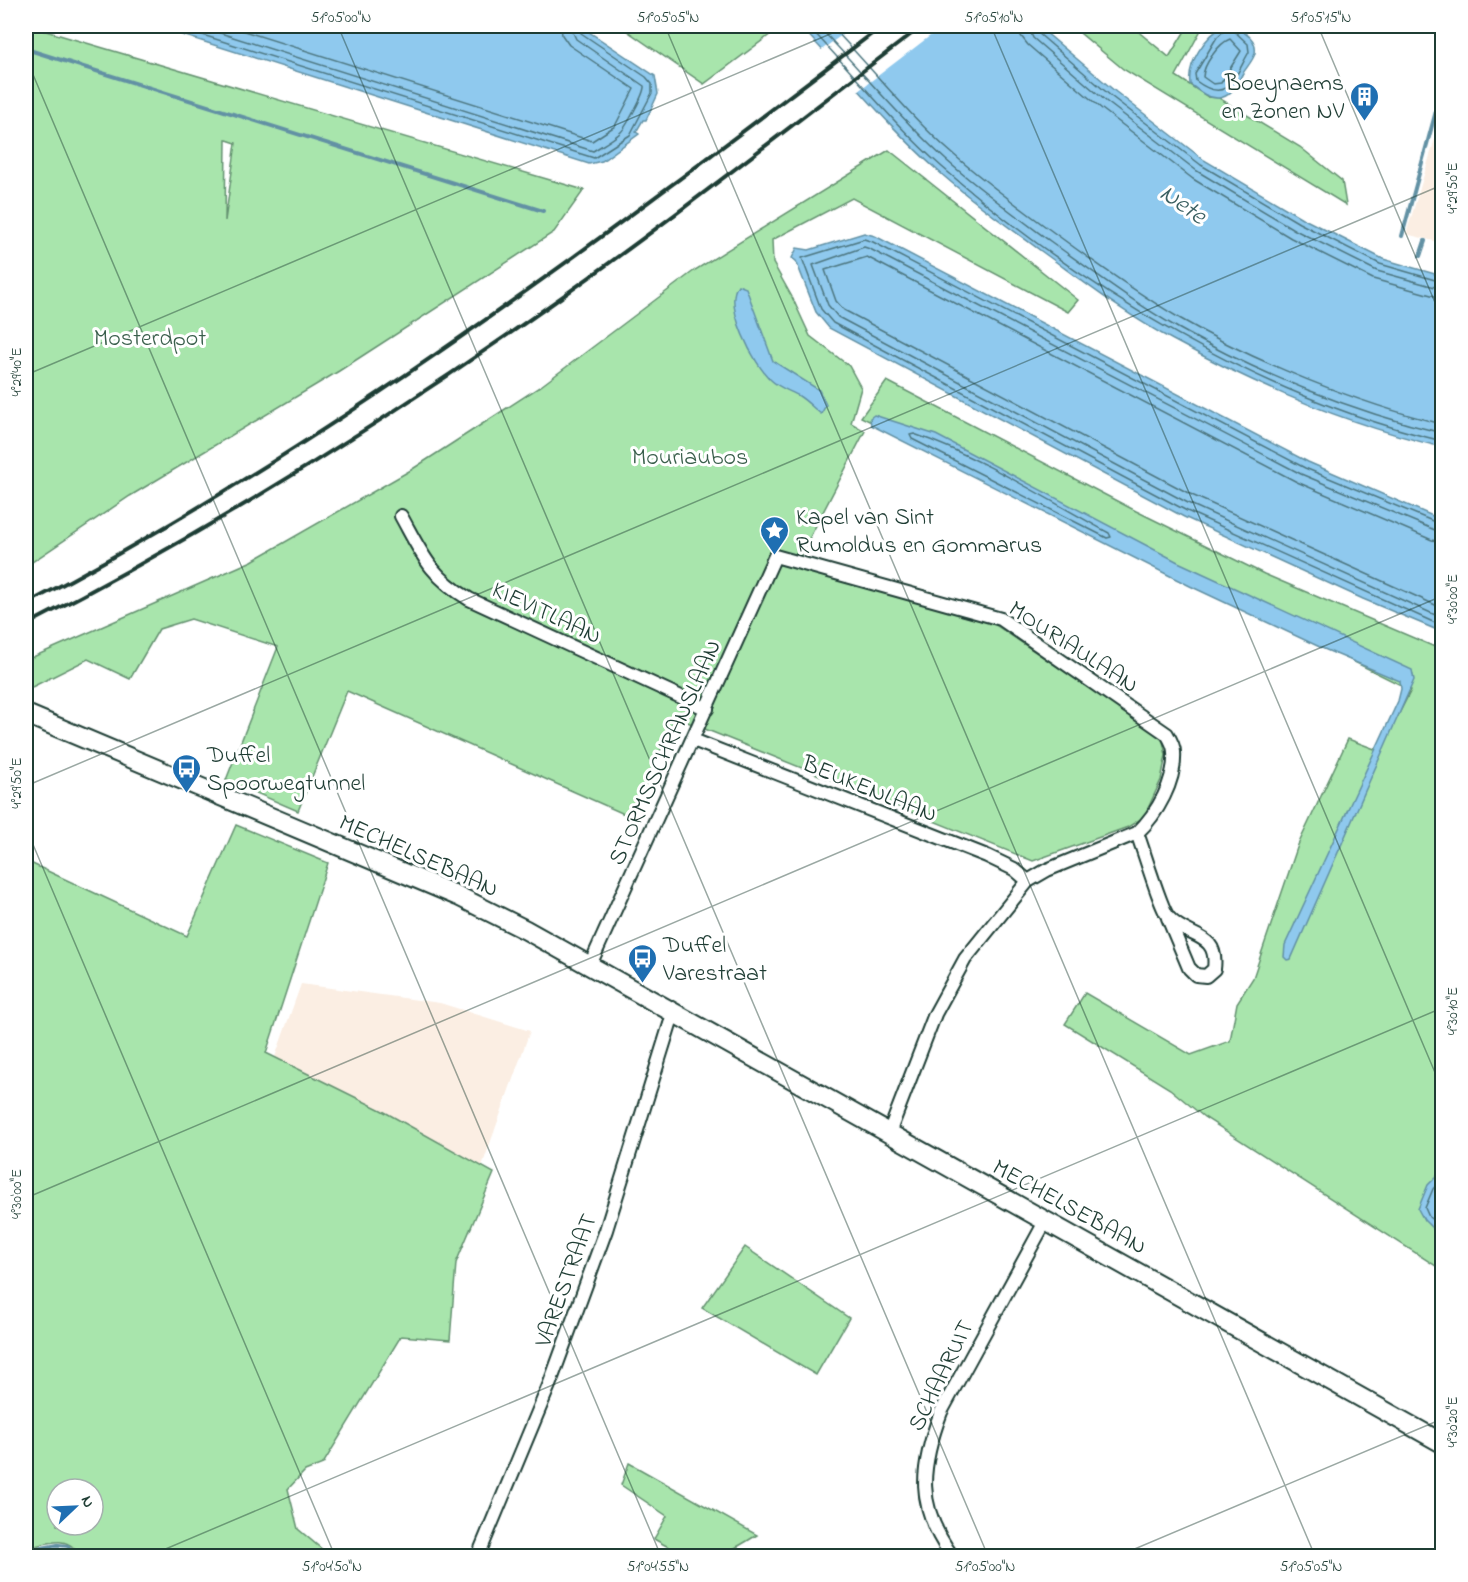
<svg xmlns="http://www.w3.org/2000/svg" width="1468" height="1582" font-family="'Indie Flower',sans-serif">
<rect width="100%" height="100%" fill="#fff"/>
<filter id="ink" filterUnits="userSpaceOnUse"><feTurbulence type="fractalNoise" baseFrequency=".0167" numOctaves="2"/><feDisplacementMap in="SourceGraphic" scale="12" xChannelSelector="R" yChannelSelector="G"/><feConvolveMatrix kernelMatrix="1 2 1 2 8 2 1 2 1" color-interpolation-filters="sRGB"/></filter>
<g filter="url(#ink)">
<path fill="#fbeee3" d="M1442 116V243L1406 234Z
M301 984 440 1003 530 1031 482 1166 275 1057Z"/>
<path fill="#a8e5ac" stroke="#649170" stroke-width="1.5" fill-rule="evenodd" d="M26 26H29L584 190 554 232 339 371 130 496 26 566ZM227 140 236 143 225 221 226 140Z
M620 26H763L771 34 704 84Z
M1079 26H1135V29L1169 57 1188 26H1207L1201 30 1176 76 1208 97 1219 98 1300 147 1342 181 1346 205 1123 69 1080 33Z
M889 150 1078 300 1068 312 852 198 772 240 773 263 792 297 810 336 849 366 861 388 851 423 865 431 795 566 991 622 1162 737 1166 755 1161 780 1144 817 1128 827 1033 861 675 717 631 817 347 691 298 811 226 780 278 647 191 619 159 629 130 679 88 659 26 690V660L252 561 411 470 541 386 695 270Z
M887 381 1136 511 1264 574 1442 650V1270L1204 1117 1170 1089 1065 1024 1085 993 1191 1055 1230 1041 1237 1003 1253 978 1298 845 1348 739 1380 751 1411 690 861 417Z
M236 825 328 863 266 1053 381 1110 494 1173 456 1263 450 1340 401 1336 323 1464 305 1471 288 1489 298 1529 330 1556H78C70 1532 44 1545 26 1548V861L187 936ZM57 1489H93V1525H57Z
M745 1247 849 1318 816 1375 702 1308Z
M629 1463 757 1535C712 1563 701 1566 654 1539L667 1516 621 1485Z"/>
<path fill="#8fc9ee" stroke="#6291a4" stroke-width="1.5" d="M154 26H580L655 76 658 94 646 120H643L636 132 639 134 602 161 589 164Z
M800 26H1038L1116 92 1204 160 1302 218 1383 259 1442 276V447C1349 425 1257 386 1173 340 1126 315 1084 282 1041 251 1006 225 970 200 937 170 888 126 846 74 800 26Z
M1224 26C1237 28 1258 35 1255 53 1254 59 1247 67 1243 73 1237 83 1232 97 1219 98 1208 99 1199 91 1190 84 1187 63 1205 36 1224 26Z
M864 233 875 236 1308 462 1442 520V632L1363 599 1184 517 829 328 816 312 796 261 792 258 797 248 809 250Z
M738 285 746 288 773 361 819 390 826 405 821 414C813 408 807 401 799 396 790 391 779 388 771 380 754 365 723 305 738 285Z
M874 415 936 435 1178 562 1412 670 1414 680 1291 959 1287 960 1284 957 1285 945 1398 701 1401 689 1400 681 1324 649 1190 586 871 425 870 418Z
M1442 1171V1238L1424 1220 1418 1209 1428 1185Z"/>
<path fill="#fff" d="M854 26H943L858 91 820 51Z"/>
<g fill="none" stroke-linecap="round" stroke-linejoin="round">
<path stroke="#4c757e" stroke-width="1.5" d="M174 26 594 158 630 135 652 93V84L646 77 581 33 578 26
M198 26 593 151C601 146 614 139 621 132 626 127 645 93 644 86L576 39 570 26
M228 26 592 141 615 126 634 89 569 45 562 35 561 26
M808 26C853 72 893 124 942 167 1083 290 1260 397 1442 441
M818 26C861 70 900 119 946 160 979 189 1015 215 1050 241 1092 271 1133 302 1178 328 1257 373 1354 412 1442 433
M831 26C872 68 908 115 953 154 985 182 1019 207 1053 232 1095 263 1137 293 1181 319 1255 362 1360 404 1442 424
M1019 26 1021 36 1028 45 1102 109 1193 179 1291 238 1373 279 1442 298
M1028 26 1033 38 1107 102 1197 171 1295 230 1377 271 1442 289
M1036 26 1038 33 1112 97 1201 165 1299 223 1380 264 1442 282
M1227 28H1231L1248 44 1249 52C1234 78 1228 105 1196 81L1195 74 1217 37Z
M1230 39 1241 51 1221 83 1213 84 1203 77C1203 65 1219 43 1230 39Z
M914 434C979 456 1048 500 1109 533L1111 537 1107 538 912 439 910 435Z
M1442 525 1305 468 873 242 864 239 802 258 821 309 833 323 1187 511 1442 626
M1442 533 1301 474 870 249 864 247 813 265 828 305 838 317 1190 504 1442 618
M1442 542 1432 540 1297 482 867 257 825 270 836 301 844 310 1194 496 1442 608
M1442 1179 1433 1189 1425 1208 1429 1217 1442 1228"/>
<path stroke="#6291a4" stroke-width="4" d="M26 49 543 211
M1402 236 1442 89
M1420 256 1425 241
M26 1551 58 1545 68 1546 74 1556"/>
<defs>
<path id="street" d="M401 516C422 554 430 576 469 599L707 709
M693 740 987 856 1014 869 1028 881
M590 965 775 556 1001 619 1167 734C1170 739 1174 746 1174 752 1176 781 1157 814 1137 833 1143 848 1161 910 1169 918 1187 939 1219 931 1214 969L1206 976 1196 975 1189 968 1168 918
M889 1133 935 1014 965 959 1028 881 1047 870 1137 833
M478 1556 550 1383 606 1230 674 1011
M952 1556C916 1506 920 1468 941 1412L1046 1220"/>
<path id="primary" d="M26 714 458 896 526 930 1442 1443"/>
</defs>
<use href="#street" stroke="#1f3d34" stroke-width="16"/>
<use href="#primary" stroke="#1f3d34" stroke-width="22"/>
<use href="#street" stroke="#fff" stroke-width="12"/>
<use href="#primary" stroke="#fff" stroke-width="18"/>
<path stroke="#1f3d34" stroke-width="4" d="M26 604C333 444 607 235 882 26
M26 625C208 532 382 424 549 306 676 217 798 120 922 26"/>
</g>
</g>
<path fill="none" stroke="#1f3d34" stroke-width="1.5" stroke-opacity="0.45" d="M338 26 988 1556M665 26 1315 1556M991 26 1442 1089M1318 26 1442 319M26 58 661 1556M26 375 849 26M26 786 1442 185M26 828 335 1556M26 1198 1442 596M149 1556 1442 1008M1118 1556 1442 1419"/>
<defs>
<symbol id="building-pin" viewBox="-11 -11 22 30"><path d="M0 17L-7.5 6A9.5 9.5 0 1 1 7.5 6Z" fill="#1f6fb2" stroke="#fff"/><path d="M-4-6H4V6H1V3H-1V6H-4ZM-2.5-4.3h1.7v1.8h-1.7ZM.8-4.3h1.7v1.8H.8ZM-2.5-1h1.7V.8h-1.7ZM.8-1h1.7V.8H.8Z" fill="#fff"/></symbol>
<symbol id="sight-pin" viewBox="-11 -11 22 30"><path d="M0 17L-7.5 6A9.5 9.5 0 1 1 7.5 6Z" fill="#1f6fb2" stroke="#fff"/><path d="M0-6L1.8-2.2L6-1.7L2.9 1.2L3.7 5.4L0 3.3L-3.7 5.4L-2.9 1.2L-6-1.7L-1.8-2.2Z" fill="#fff"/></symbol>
<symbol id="bus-pin" viewBox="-11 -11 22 30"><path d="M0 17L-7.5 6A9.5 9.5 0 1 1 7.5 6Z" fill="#1f6fb2" stroke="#fff"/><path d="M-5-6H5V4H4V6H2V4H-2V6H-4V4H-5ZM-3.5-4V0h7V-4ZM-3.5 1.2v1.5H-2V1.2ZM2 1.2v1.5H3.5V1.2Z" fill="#fff"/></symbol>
</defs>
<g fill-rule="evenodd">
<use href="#building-pin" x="1348" y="80" width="33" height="45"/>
<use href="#sight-pin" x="758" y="514" width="33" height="45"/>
<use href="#bus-pin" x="170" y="752" width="33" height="45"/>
<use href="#bus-pin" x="626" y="942" width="33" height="45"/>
</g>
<g text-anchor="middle" stroke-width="6" stroke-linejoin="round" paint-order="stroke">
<g font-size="24" fill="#1f3d34" stroke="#fff" text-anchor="start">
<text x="1344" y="90" text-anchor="end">Boeynaems<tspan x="1344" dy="28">en Zonen NV</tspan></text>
<text x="796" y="524">Kapel van Sint<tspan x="796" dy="28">Rumoldus en Gommarus</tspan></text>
<text x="207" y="762">Duffel<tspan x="207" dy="28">Spoorwegtunnel</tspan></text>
<text x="663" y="952">Duffel<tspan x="663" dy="28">Varestraat</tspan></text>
</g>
<g font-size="24" fill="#3a5f4c" stroke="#fff">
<text x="150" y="345">Mosterdpot</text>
<text x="690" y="464">Mouriaubos</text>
</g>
<g font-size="24" fill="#1f3d34" stroke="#fff">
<text transform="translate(547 612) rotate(25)" y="8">KIEVITLAAN</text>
<text transform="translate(1074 646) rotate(33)" y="8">MOURIAULAAN</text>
<text transform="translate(664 752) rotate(-66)" y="8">STORMSSCHRANSLAAN</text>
<text transform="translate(870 788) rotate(22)" y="8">BEUKENLAAN</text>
<text transform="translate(419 855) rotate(24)" y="8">MECHELSEBAAN</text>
<text transform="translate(1070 1206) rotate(29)" y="8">MECHELSEBAAN</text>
<text transform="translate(565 1280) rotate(-70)" y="8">VARESTRAAT</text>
<text transform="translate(940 1375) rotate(-64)" y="8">SCHAARUIT</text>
</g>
<g font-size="26" font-style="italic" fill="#3b6062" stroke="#fff">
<text transform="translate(1184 203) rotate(35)" y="9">Nete</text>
</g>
</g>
<rect width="1468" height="1582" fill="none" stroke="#fff" stroke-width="66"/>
<g transform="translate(75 1507) rotate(67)"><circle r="28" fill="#ffffff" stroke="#a5b1ae" stroke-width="1.5"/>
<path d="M0-4.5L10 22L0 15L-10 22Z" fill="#1f6fb2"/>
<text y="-9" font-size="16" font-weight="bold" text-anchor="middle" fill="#1f3d34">N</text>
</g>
<rect x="33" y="33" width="1402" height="1516" fill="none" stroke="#1f3d34" stroke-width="2"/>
<g font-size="15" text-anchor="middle" fill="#1f3d34">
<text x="341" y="22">51°05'00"N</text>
<text x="668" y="22">51°05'05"N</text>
<text x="994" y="22">51°05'10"N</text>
<text x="1321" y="22">51°05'15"N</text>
<text transform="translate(1452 188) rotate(-90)" y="5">4°29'50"E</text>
<text transform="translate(16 372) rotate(-90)" y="5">4°29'40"E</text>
<text transform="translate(1452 599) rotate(-90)" y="5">4°30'00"E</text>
<text transform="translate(16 783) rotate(-90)" y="5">4°29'50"E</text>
<text transform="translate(1452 1011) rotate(-90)" y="5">4°30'10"E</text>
<text transform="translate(16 1194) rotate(-90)" y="5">4°30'00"E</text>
<text transform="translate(1452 1422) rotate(-90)" y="5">4°30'20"E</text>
<text x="332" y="1571">51°04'50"N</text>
<text x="658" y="1571">51°04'55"N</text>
<text x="985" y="1571">51°05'00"N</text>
<text x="1311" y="1571">51°05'05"N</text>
</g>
</svg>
